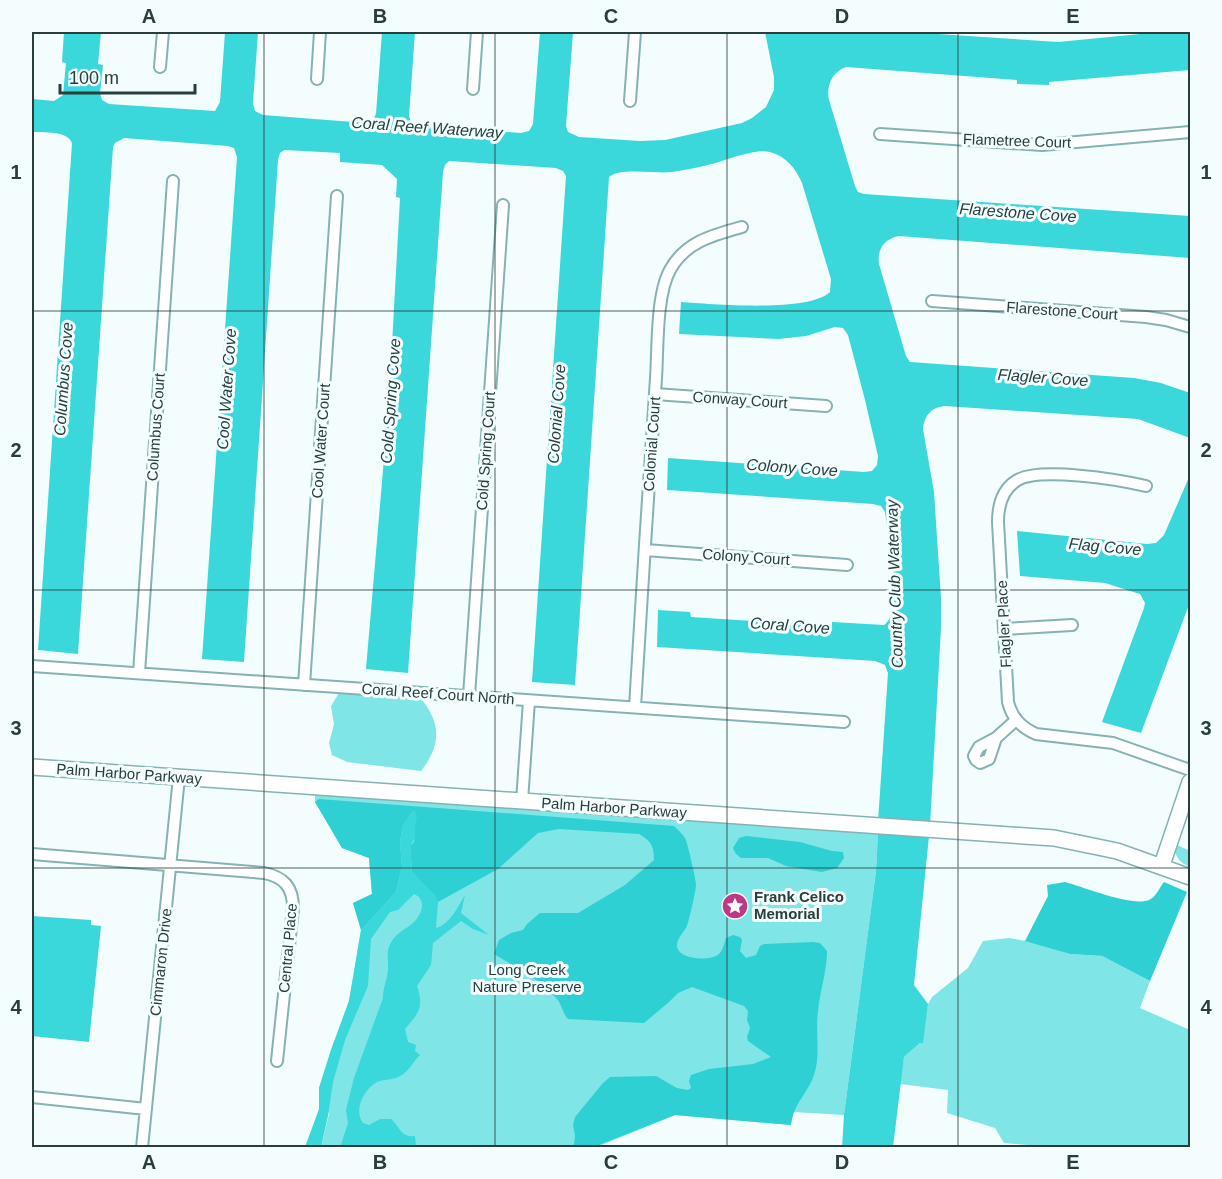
<svg xmlns="http://www.w3.org/2000/svg" width="1222" height="1179" font-family="Arial,sans-serif">
<rect width="100%" height="100%" fill="#f4fdfd"/>
<path fill="#7fe5e7" d="M339 693 420 697C441 723 442 744 421 771L347 762 332 755 329 743 334 724 331 706Z
M315 794 878 833 876 871 844 1115 793 1112 791 1125 675 1115 594 1148 410 1147 349 1122 340 1147H321L329 1114 319 1088 331 1050 349 1001 361 930 353 903 372 894 369 858 342 848 315 802Z
M1175 844 1190 851V867C1179 862 1174 857 1175 844Z
M1009 938 1037 943 1070 954 1102 956 1150 981 1140 1008 1190 1030V1147L1065 1148 1004 1143 995 1128 947 1113 948 1090 900 1084 904 1057 920 1043H922L928 1004 932 997 968 968 983 941Z"/>
<path fill="#2ed0d4" d="M319 799 674 826C678 830 684 835 686 840 688 846 696 879 696 885 696 891 689 920 687 926 684 932 676 939 677 947 680 960 709 961 718 955 723 951 724 944 726 938L733 935 740 937 742 940 740 951 746 958 756 955 760 946 764 944 813 942 820 943 827 951C827 971 820 991 818 1011 815 1032 821 1054 814 1075 807 1095 794 1102 791 1125L675 1115 594 1147H572L574 1144 575 1136 573 1125 575 1117 603 1083 610 1077 656 1076 677 1088 688 1090 691 1088 689 1081 691 1075 709 1069 753 1064 771 1057 748 1041 747 1037 750 1028 747 1020 748 1011 744 1006 692 987 678 993 669 1002 644 1023 568 1019C563 1014 562 1005 557 999 541 980 515 967 494 954L499 940 511 933 523 930 527 924 540 913H578L625 885 654 860C654 846 651 841 639 834L559 829 538 833 498 869 438 902 434 895 412 872 410 846 414 842 415 823 403 824 400 842 402 866 396 892 361 930 353 903 372 894 369 858 342 848 315 802Z
M746 836 800 842 832 851 843 852 844 858 837 868 822 872 786 866 768 858H741L736 854 733 848 739 838Z
M1065 882C1084 887 1132 907 1149 900 1156 897 1160 887 1164 882L1187 892 1150 981 1102 956 1070 954 1025 941 1048 896 1047 885Z"/>
<path fill="#3ad7db" d="M64 32H101L98 64 103 65 100 93 102 100 109 104 215 111 220 102 225 32H258L253 103 255 111 263 115 366 123 373 120 376 114 382 32H415L409 116 411 122 419 126 521 133 529 131 533 124 540 32H573L566 126 568 132 579 137 640 141 665 140 742 123 752 118 766 107 774 90V77L765 32H907L1058 42 1161 32H1190V70L1049 82V85L1017 84V80L846 67C832 72 826 86 829 100L855 186 858 192 864 194 1190 216V258L899 236C884 239 877 249 879 264L906 356 910 362 1134 378 1161 383 1190 393V438L1138 419 945 406C932 407 924 415 923 429L934 492 941 598V628L930 826 878 822 888 673 885 665 875 661 657 647 658 610 690 612 691 617 832 626V622L884 625C905 610 888 536 885 512L881 506 873 504 667 490 668 458 864 472 872 471 877 465 878 456 865 400 848 335 843 328 835 327 806 336 779 339 679 334 681 302C712 304 808 313 830 292L831 279 802 183C796 169 786 156 770 152 754 148 725 161 708 165 696 168 684 170 672 172 656 174 620 167 609 177L575 685 532 682 566 176 563 171 556 168 449 161 445 165 443 172 408 673 366 669 389 400 400 198 396 197 397 179 382 165 340 162V153L284 150 280 153 278 160 244 662 202 659 237 157 234 148 228 146 124 138 115 143 113 147 78 654 38 650 72 143C67 130 44 133 32 132V99L54 101 63 95 66 63 62 62Z
M1190 475V602L1141 733 1102 722 1144 608 1145 603 1140 594 1105 583 1020 576 1017 531 1147 544 1156 543 1164 535Z
M412 811H415L417 817C413 828 418 837 410 846L412 872 434 895 438 902 436 928C449 925 458 907 465 895L461 913 489 935 473 929 461 921 433 943 431 965 417 986C424 1007 419 1013 405 1029L408 1042 416 1045 415 1051 420 1055C412 1062 410 1071 400 1076 394 1080 385 1079 377 1082 364 1089 353 1110 363 1123L369 1125 380 1119H391C400 1127 401 1138 415 1136L416 1147H340L348 1123 346 1110 354 1078 383 998C383 988 387 980 388 970 389 962 386 954 389 947 394 933 406 930 415 921 423 912 426 899 414 894L398 910 390 912 371 939 368 986 345 1040 333 1082 328 1116 321 1147H305L319 1109V1088L331 1050 349 1001 361 930 396 892 402 866 400 842 403 824Z
M878 833 929 836 914 985 928 1004 923 1043H920L904 1057 893 1147 842 1148 844 1115 876 871Z
M32 916 91 920V925L101 926 89 1042 32 1036Z"/>
<g fill="none" stroke-linecap="round" stroke-linejoin="round">
<defs>
<path id="street" d="M160 67 163 32
M317 79 320 32
M473 89 477 32
M630 101 635 32
M880 134 1042 145 1190 132
M932 301 1146 317 1166 320 1190 327
M655 394 826 406
M1146 486C1120 480 1037 466 1016 481 1002 490 998 506 998 522L1008 702C1012 718 1021 727 1036 734L1113 743 1190 770
M645 550 847 565
M1004 629 1072 625
M32 666 844 722
M139 673 173 181
M304 685 337 196
M469 696 503 205
M635 707C642 597 648 488 656 378 658 349 656 295 670 270 685 242 713 235 742 227
M996 738 989 759 980 763 976 760 974 756 979 747 996 738 1016 720
M522 801 529 701
M32 854 264 873C284 877 293 887 293 908L277 1061
M32 1097 146 1109
M142 1148 179 777"/>
<path id="secondary" d="M32 767 1054 838 1117 851 1190 877
M1162 865 1190 782"/>
</defs>
<use href="#street" stroke="#85b2b2" stroke-width="14"/>
<use href="#secondary" stroke="#85b2b2" stroke-width="18"/>
<use href="#street" stroke="#fff" stroke-width="10"/>
<use href="#secondary" stroke="#fff" stroke-width="15"/>
</g>
<path fill="none" stroke="#2a3d3d" stroke-width="1.5" stroke-opacity="0.55" d="M264 32V1148M495 32V1148M727 32V1148M958 32V1148M32 311H1190M32 590H1190M32 868H1190"/>
<defs>
<symbol id="sight-disc" viewBox="-11 -11 22 22"><circle r="9.5" fill="#bb3a84" stroke="#f4fdfd"/><path d="M0-6L1.8-2.2L6-1.7L2.9 1.2L3.7 5.4L0 3.3L-3.7 5.4L-2.9 1.2L-6-1.7L-1.8-2.2Z" fill="#fff"/></symbol>
</defs>
<g fill-rule="evenodd">
<use href="#sight-disc" x="720" y="891" width="30" height="30"/>
</g>
<g text-anchor="middle" stroke-width="6" stroke-linejoin="round" paint-order="stroke">
<g font-size="15" fill="#2a3d3d" stroke="#f4fdfd">
<text transform="translate(1017 141) rotate(2)" y="5">Flametree Court</text>
<text transform="translate(1062 311) rotate(4)" y="5">Flarestone Court</text>
<text transform="translate(740 400) rotate(4)" y="5">Conway Court</text>
<text transform="translate(156 427) rotate(-86)" y="5">Columbus Court</text>
<text transform="translate(321 441) rotate(-86)" y="5">Cool Water Court</text>
<text transform="translate(652 444) rotate(-86)" y="5">Colonial Court</text>
<text transform="translate(486 451) rotate(-86)" y="5">Cold Spring Court</text>
<text transform="translate(746 557) rotate(4)" y="5">Colony Court</text>
<text transform="translate(1004 624) rotate(-93)" y="5">Flagler Place</text>
<text transform="translate(438 694) rotate(4)" y="5">Coral Reef Court North</text>
<text transform="translate(129 774) rotate(4)" y="5">Palm Harbor Parkway</text>
<text transform="translate(614 808) rotate(4)" y="5">Palm Harbor Parkway</text>
<text transform="translate(288 948) rotate(-85)" y="5">Central Place</text>
<text transform="translate(161 962) rotate(-84)" y="5">Cimmaron Drive</text>
</g>
<g font-size="15" font-weight="bold" fill="#2a3d3d" stroke="#f4fdfd" text-anchor="start">
<text x="754" y="902">Frank Celico<tspan x="754" dy="17">Memorial</tspan></text>
</g>
<g font-size="15" fill="#253e3f" stroke="#f4fdfd">
<text x="527" y="975">Long Creek<tspan x="527" dy="17">Nature Preserve</tspan></text>
</g>
<g font-size="16" font-style="italic" fill="#274040" stroke="#f4fdfd">
<text transform="translate(427 127) rotate(4)" y="6">Coral Reef Waterway</text>
<text transform="translate(1018 212) rotate(4)" y="6">Flarestone Cove</text>
<text transform="translate(1043 377) rotate(4)" y="6">Flagler Cove</text>
<text transform="translate(63 379) rotate(-86)" y="6">Columbus Cove</text>
<text transform="translate(226 389) rotate(-86)" y="6">Cool Water Cove</text>
<text transform="translate(390 401) rotate(-86)" y="6">Cold Spring Cove</text>
<text transform="translate(556 414) rotate(-86)" y="6">Colonial Cove</text>
<text transform="translate(792 467) rotate(4)" y="6">Colony Cove</text>
<text transform="translate(1105 546) rotate(5)" y="6">Flag Cove</text>
<text transform="translate(894 584) rotate(-92)" y="6">Country Club Waterway</text>
<text transform="translate(790 625) rotate(4)" y="6">Coral Cove</text>
</g>
</g>
<rect width="1222" height="1179" fill="none" stroke="#f4fdfd" stroke-width="66"/>
<path d="M60 84v9h135v-9" fill="none" stroke="#2a3d3d" stroke-width="3"/>
<text x="69" y="84" font-size="18" fill="#2a3d3d" stroke="#f4fdfd" stroke-width="4.5" paint-order="stroke">100 m</text>
<rect x="33" y="33" width="1156" height="1113" fill="none" stroke="#2a3d3d" stroke-width="2"/>
<g font-size="20" text-anchor="middle" font-weight="bold" fill="#2a3d3d">
<text x="149" y="23">A</text>
<text x="380" y="23">B</text>
<text x="611" y="23">C</text>
<text x="842" y="23">D</text>
<text x="1073" y="23">E</text>
<text x="16" y="179">1</text>
<text x="1206" y="179">1</text>
<text x="16" y="457">2</text>
<text x="1206" y="457">2</text>
<text x="16" y="735">3</text>
<text x="1206" y="735">3</text>
<text x="16" y="1014">4</text>
<text x="1206" y="1014">4</text>
<text x="149" y="1169">A</text>
<text x="380" y="1169">B</text>
<text x="611" y="1169">C</text>
<text x="842" y="1169">D</text>
<text x="1073" y="1169">E</text>
</g>
</svg>
